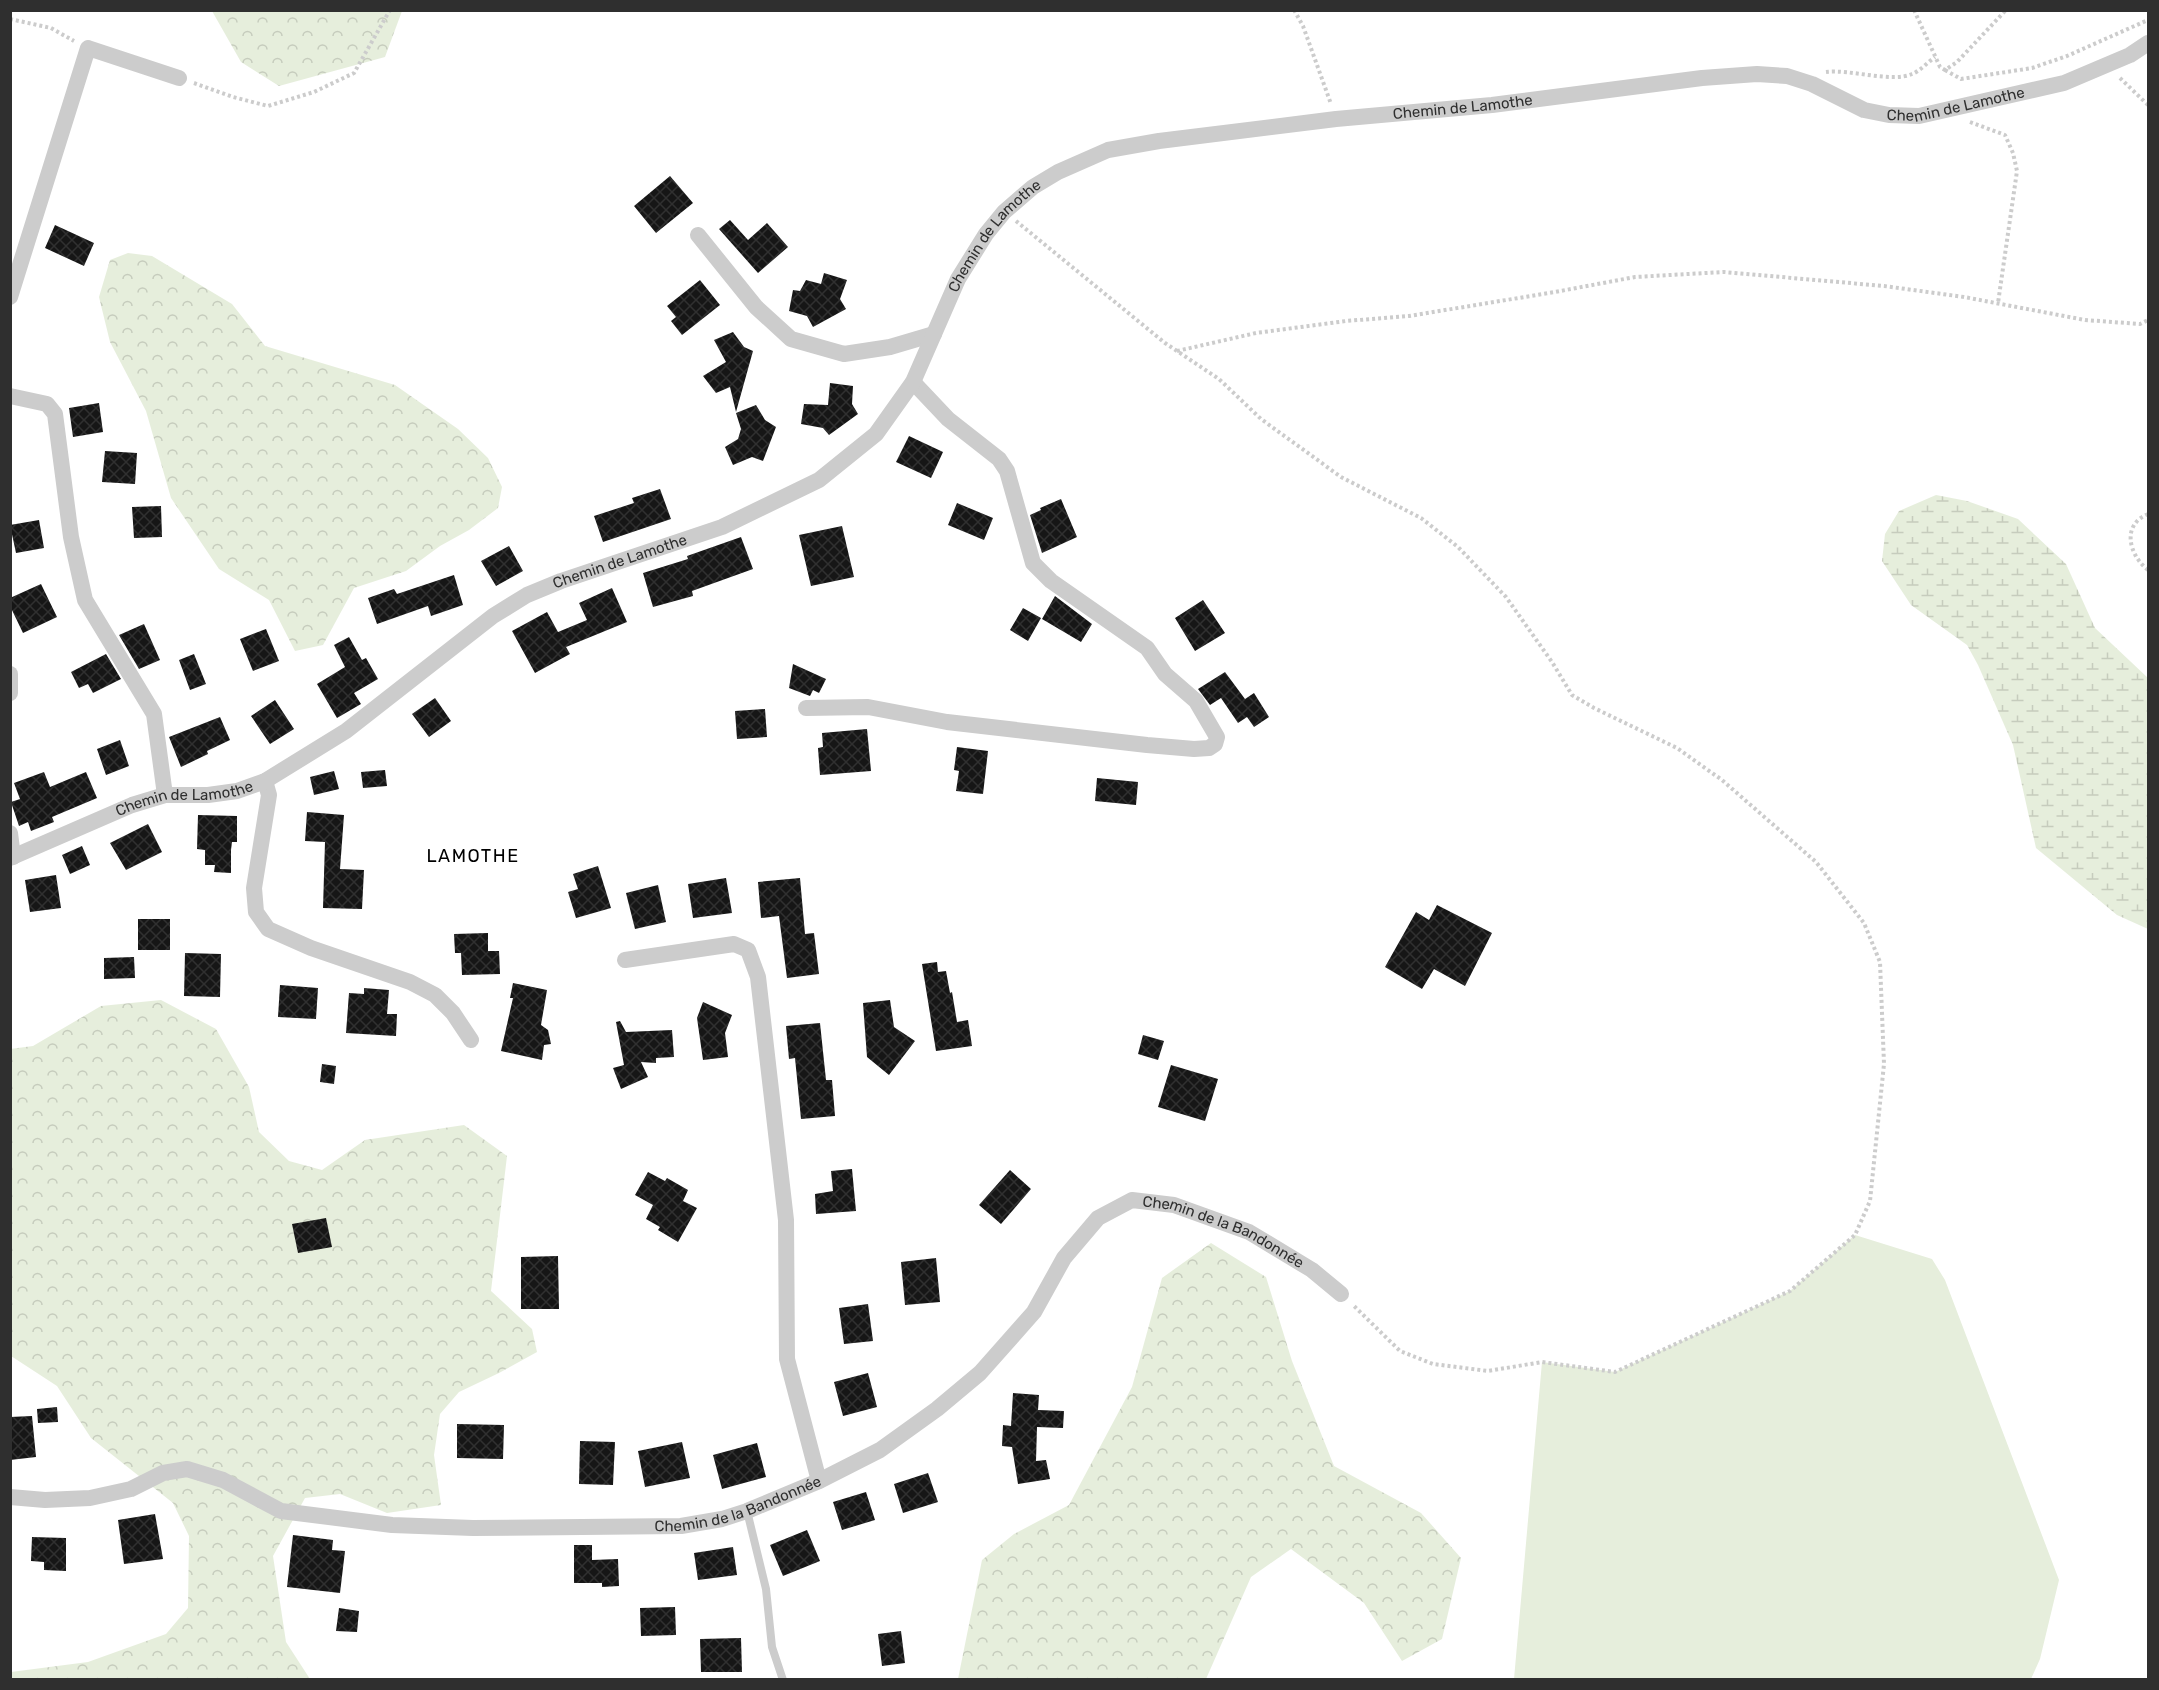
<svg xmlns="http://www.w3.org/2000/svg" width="2159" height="1690" font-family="Rubik,sans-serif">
<defs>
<pattern id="forest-crowns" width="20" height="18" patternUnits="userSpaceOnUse" patternTransform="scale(1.5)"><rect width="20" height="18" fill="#e6eedc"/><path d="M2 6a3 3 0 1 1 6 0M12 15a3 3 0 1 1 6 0" fill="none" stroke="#c6ccbd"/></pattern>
<pattern id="wetland-marsh" width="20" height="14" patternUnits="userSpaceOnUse" patternTransform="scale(1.5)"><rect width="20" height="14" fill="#e6eedc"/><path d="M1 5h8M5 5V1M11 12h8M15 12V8" fill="none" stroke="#c6ccbd"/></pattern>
<pattern id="building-cross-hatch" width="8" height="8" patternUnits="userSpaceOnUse" patternTransform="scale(1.5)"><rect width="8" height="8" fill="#161616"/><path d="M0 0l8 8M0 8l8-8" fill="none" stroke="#303030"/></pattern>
</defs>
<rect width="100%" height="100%" fill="#fff"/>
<path fill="#e6eedc" d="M1855 1235 1932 1259 1945 1280 2059 1580 2040 1659 2031 1679H1514L1542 1362 1615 1372 1790 1291Z"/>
<path fill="url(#forest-crowns)" d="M212 11H402L385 57 279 86 241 62Z
M128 253 152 256 232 304 265 346 395 385 458 429 488 458 502 487 498 508 469 530 440 546 406 571 354 588 323 645 295 651 269 600 219 569 171 498 146 411 110 342 99 297 110 260Z
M161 1000 216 1029 249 1087 259 1132 289 1161 322 1170 365 1140 464 1125 507 1156 491 1291 532 1329 537 1352 499 1373 459 1392 440 1414 434 1455 441 1505 387 1513 340 1494 305 1498 273 1556 286 1642 310 1679H11V1672L88 1662 166 1634 188 1608 189 1536 173 1503 91 1438 57 1386 11 1356 10 1049 33 1046 101 1006Z
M1211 1243 1266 1277 1292 1361 1334 1466 1421 1513 1461 1558 1442 1639 1402 1661 1364 1603 1291 1549 1251 1577 1206 1679H958L982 1560 1014 1534 1069 1505 1132 1387 1162 1278Z"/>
<path fill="url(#wetland-marsh)" d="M1936 495 1967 501 2018 519 2066 564 2095 628 2148 678V929L2117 915 2036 848 2013 745 1978 665 1967 645 1911 605 1882 561 1885 534 1899 511Z"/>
<path fill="url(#building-cross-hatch)" d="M670 176 693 203 656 233 634 206Z
M730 220 748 240 767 223 788 247 758 273 719 229Z
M55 225 94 243 84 266 45 248Z
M824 273 847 280 840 299 846 309 813 327 807 316 789 311 793 290 800 291 806 280 821 284Z
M700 280 720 305 682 335 671 321 676 317 667 306Z
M733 332 744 347 753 351 736 412 730 387 716 393 703 376 726 362 714 340Z
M830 383 853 386 852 404 858 414 829 435 823 428 801 424 804 404 828 405Z
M99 403 103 432 73 437 69 408Z
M756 405 765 420 776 427 763 461 752 457 733 465 725 447 738 439 741 429 736 413Z
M909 436 943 452 931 478 896 462Z
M105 451 137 453 135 484 102 482Z
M660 489 671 519 603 542 594 516 634 503 632 498Z
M1061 499 1077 537 1042 553 1030 515 1041 510 1040 508Z
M957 503 993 518 984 540 948 525Z
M161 506 162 537 134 538 132 507Z
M39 520 44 548 16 553 10 525Z
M842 526 854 577 811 586 799 535Z
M741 537 753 569 692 591 693 596 653 607 643 573 688 559 687 556Z
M509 546 523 571 496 586 481 561Z
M454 575 463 605 431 616 428 606 377 624 368 598 394 589 397 594Z
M41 584 57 617 23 633 10 606V598Z
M612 588 627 622 566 647 570 654 535 673 512 631 547 612 558 632 587 620 579 603Z
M1055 596 1092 624 1081 642 1042 619Z
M1203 600 1225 633 1195 651 1175 618Z
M1023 608 1041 618 1028 641 1010 630Z
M144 624 160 660 139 669 119 635Z
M266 629 279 661 253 671 240 639Z
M349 637 362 660 366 658 378 679 354 693 361 704 337 718 317 684 345 667 334 645Z
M106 654 121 679 93 693 88 684 79 688 71 672Z
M194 654 206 684 190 690 179 660Z
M793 664 826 679 819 693 813 690 810 696 789 688Z
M1225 672 1245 699 1254 693 1269 717 1254 727 1247 717 1238 723 1221 698 1210 705 1198 689Z
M435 698 451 721 429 737 412 714Z
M275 700 294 729 270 744 251 716Z
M765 709 767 737 737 739 735 711Z
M220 717 230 740 207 751 208 754 181 767 169 737Z
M867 729 871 771 820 775 818 748 823 747 822 733Z
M120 740 129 766 106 775 97 749Z
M957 747 988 751 983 794 956 791 959 771 954 770Z
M385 770 387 786 363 788 361 772Z
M334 771 339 789 314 795 310 777Z
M44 772 50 787 86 772 97 798 52 817 54 822 31 831 28 822 19 826 11 802 20 799 14 783Z
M1097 778 1138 782 1136 805 1095 801Z
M307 812 344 815 340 869 364 870 362 909 323 908 325 842 305 841Z
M198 815 237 816V842H232L231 850V873L214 872 215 865H205V850L197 849Z
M148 824 162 852 126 870 110 843Z
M82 846 90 865 70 874 62 855Z
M598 866 611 908 576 918 568 892 578 889 573 874Z
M56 875 61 908 30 912 25 880Z
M726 878 732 913 693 918 688 884Z
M800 878 805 934 814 933 819 974 787 978 779 916 761 918 758 882Z
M658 885 666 922 635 929 626 893Z
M1437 905 1492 933 1465 986 1434 969 1422 989 1385 967 1416 912 1429 920Z
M138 919H170V950H138Z
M488 933V951H499L500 974 462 975 461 953H455L454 934Z
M185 953 221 954 220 997 184 996Z
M134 957 135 978 104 979V958Z
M937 962 938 972 946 971 950 993 952 992 957 1022 968 1020 972 1046 936 1051 922 964Z
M513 983 547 990 541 1025 548 1030 551 1044 544 1045 542 1060 501 1051 513 998H510Z
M280 985 318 988 316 1019 278 1017Z
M364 988 389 990 387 1014H397L396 1036 346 1033 349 993 364 994Z
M890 1000 894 1027 915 1041 889 1075 867 1057 863 1003Z
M703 1002 732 1015 725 1033 728 1057 703 1060 697 1018Z
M620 1021 626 1032 672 1030 674 1057 656 1058V1063L641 1062 648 1077 621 1089 613 1068 624 1065 616 1022Z
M820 1023 826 1080H832L835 1116 801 1119 795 1058 789 1059 786 1026Z
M1143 1035 1164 1041 1158 1060 1138 1054Z
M322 1064 336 1066 334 1084 320 1082Z
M1171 1065 1218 1079 1205 1121 1158 1107Z
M852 1169 856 1211 816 1214 815 1194 833 1191 831 1171Z
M1010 1170 1031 1189 1001 1224 979 1205Z
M648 1172 665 1181 667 1178 688 1190 683 1201 697 1208 678 1242 658 1230 660 1227 646 1219 653 1205 635 1195Z
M326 1218 332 1247 298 1253 292 1224Z
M558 1256 559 1309H521V1257Z
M936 1258 940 1302 905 1305 901 1262Z
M868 1304 873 1341 844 1344 839 1308Z
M868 1373 877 1407 843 1416 834 1382Z
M1013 1393 1039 1395 1038 1410 1064 1411 1063 1428 1037 1427 1036 1461 1046 1460 1050 1479 1018 1484 1012 1447 1002 1446 1003 1425 1011 1426Z
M57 1407 58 1422 38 1423 37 1409Z
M32 1416 36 1457 10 1460V1417Z
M457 1424 504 1425 503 1459 457 1458Z
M580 1441 615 1442 613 1485 579 1484Z
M682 1442 690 1478 645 1487 638 1451Z
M757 1443 766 1477 722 1489 713 1455Z
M928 1473 938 1502 903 1513 894 1484Z
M866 1492 875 1520 842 1530 833 1502Z
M155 1514 163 1559 124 1564 118 1520Z
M807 1530 820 1561 783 1576 770 1545Z
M293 1535 333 1540 332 1550 345 1551 340 1593 287 1587Z
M32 1537 66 1538V1571L44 1570V1562L31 1561Z
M574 1545H592V1560L618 1559 619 1586 602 1587V1583H574Z
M733 1547 737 1575 698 1580 694 1553Z
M675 1607 676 1635 641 1636 640 1608Z
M339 1608 359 1611 357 1632 336 1631Z
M901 1631 905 1663 882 1666 878 1634Z
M741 1638 742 1672H701L700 1639Z"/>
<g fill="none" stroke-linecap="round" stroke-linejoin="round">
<path stroke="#ccc" stroke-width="4" stroke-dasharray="3 3" stroke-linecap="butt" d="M1294 10 1303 26 1331 104
M1914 10 1940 67 1945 70 1957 62 2006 10
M10 19 51 28 74 41
M1945 70 1961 79 2032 68 2067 56 2148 20
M1826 72C1850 69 1892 83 1912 74 1920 71 1928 62 1935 57
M2120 78 2148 105
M194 83 233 97 268 106 314 92 354 73 390 10
M1970 122 2005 135 2013 153 2017 171 1998 303
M1016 221 1165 343 1219 379 1261 419 1341 477 1421 518 1458 547 1506 597 1552 662 1572 695 1594 708 1677 748 1722 780 1816 862 1864 923 1880 962 1884 1064 1870 1201 1855 1235 1790 1291 1615 1372 1542 1362 1488 1371 1433 1364 1400 1351 1353 1305
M1177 351 1256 333 1346 321 1409 316 1555 292 1635 277 1724 272 1884 286 1964 297 2085 320 2140 324 2148 320
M2148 514C2121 525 2129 555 2148 570"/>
<path stroke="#ccc" stroke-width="8" d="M747 1511 766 1589 772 1647 783 1680"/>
<g stroke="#ccc" stroke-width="16">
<path d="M698 235 756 307 791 339 844 354 890 347 934 334"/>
<path d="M10 297 88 48 179 78"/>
<path d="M10 396 47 404 55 414 71 537 85 600 154 714 165 795"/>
<path d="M10 674V693"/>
<path d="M806 708 868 707 947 722 1147 745 1194 749 1209 748 1215 744 1217 737 1196 701 1165 674 1147 648 1051 581 1033 563 1007 471 999 459 948 419 913 382"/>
<path d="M265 781 269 795 254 888 256 912 268 929 311 948 410 982 435 995 453 1013 471 1040"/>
<path d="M10 833 13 857"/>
<path id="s1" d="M10 858 132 805 165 795H208L237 791 265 781 346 731 493 616 527 595 561 581 722 527 819 480 876 434 913 382 958 279 986 234 1004 212 1033 187 1058 172 1108 150 1159 141 1336 119 1492 105 1702 78 1757 74 1787 76 1812 84 1864 110 1889 115 1919 116 2064 83 2130 55 2148 43"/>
<path d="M625 960 734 944 748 950 758 977 786 1220 787 1359 819 1481"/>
<path id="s2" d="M10 1497 45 1500 90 1498 131 1489 163 1473 187 1469 223 1480 281 1511 392 1525 473 1528 681 1526 722 1519 747 1511 819 1481 880 1450 937 1409 980 1373 1034 1312 1064 1258 1098 1218 1132 1200 1174 1205 1249 1232 1312 1270 1341 1294"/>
</g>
</g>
<g text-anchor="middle" stroke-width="6" stroke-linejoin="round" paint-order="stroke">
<g font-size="15" fill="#2f2f2f" stroke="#fff">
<text dy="5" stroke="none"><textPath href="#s1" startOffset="2220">Chemin de Lamothe</textPath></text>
<text dy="5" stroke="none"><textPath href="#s1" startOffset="1716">Chemin de Lamothe</textPath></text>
<text dy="5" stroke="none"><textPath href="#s1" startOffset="1212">Chemin de Lamothe</textPath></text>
<text dy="5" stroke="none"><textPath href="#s1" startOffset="690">Chemin de Lamothe</textPath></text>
<text dy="5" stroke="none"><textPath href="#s1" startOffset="186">Chemin de Lamothe</textPath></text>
<text dy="5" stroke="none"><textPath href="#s2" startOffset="1359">Chemin de la Bandonnée</textPath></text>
<text dy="5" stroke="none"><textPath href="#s2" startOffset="747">Chemin de la Bandonnée</textPath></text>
</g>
<g font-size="18" letter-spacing="1.5" fill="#000" stroke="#fff">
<text x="473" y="862">LAMOTHE</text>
</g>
</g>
<rect width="2159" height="1690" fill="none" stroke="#2f2f2f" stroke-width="24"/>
</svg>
